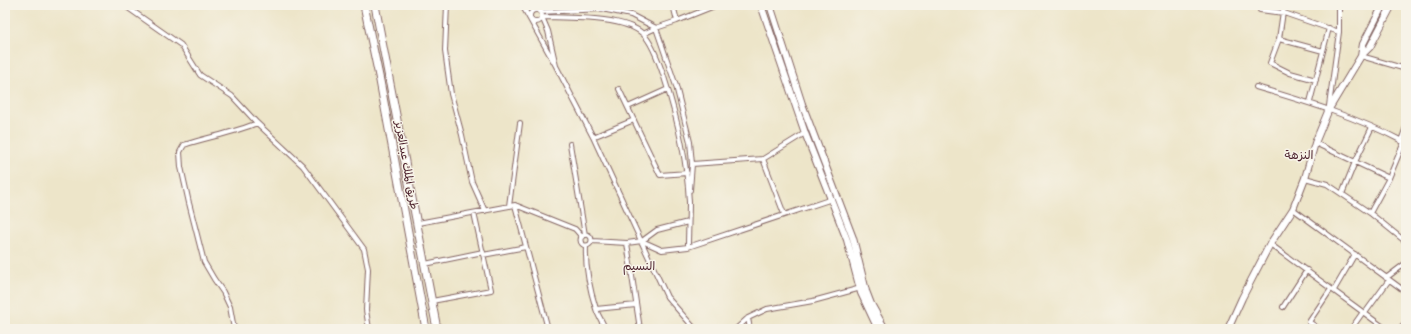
<svg xmlns="http://www.w3.org/2000/svg" width="1411" height="334" font-family="Delius,'Playpen Sans Arabic',sans-serif">
<rect width="100%" height="100%" fill="#f7f3e8"/>
<filter id="ink" filterUnits="userSpaceOnUse"><feTurbulence type="fractalNoise" baseFrequency=".025" numOctaves="2"/><feDisplacementMap in="SourceGraphic" scale="8" xChannelSelector="R" yChannelSelector="G"/><feConvolveMatrix kernelMatrix="1 2 1 2 8 2 1 2 1" color-interpolation-filters="sRGB"/></filter>
<filter id="wash" filterUnits="userSpaceOnUse"><feTurbulence type="fractalNoise" baseFrequency=".012" numOctaves="4" result="noise"/><feDisplacementMap in="SourceGraphic" scale="16" xChannelSelector="R" yChannelSelector="G"/><feGaussianBlur stdDeviation="0.9" result="paint"/><feColorMatrix in="noise" values="0 0 0 0 0 0 0 0 0 0 0 0 0 0 0 0 0 1.4 0 .05"/><feComposite in="paint" operator="in"/></filter>
<g filter="url(#wash)">
<rect width="100%" height="100%" fill="#ede5c9"/>
</g>
<g filter="url(#ink)">
<g fill="none" stroke-linecap="round" stroke-linejoin="round">
<defs>
<path id="street" d="M124 5 181 45 200 75 232 96 257 123 303 166 364 249 368 269 366 310 369 329
M447 5 445 51 451 94 462 135 472 182 485 211
M522 5 556 66 593 137 667 297 695 329
M537 5 541 12 602 9 631 15 656 28
M673 5 677 21
M1284 5 1279 39 1270 63 1290 73 1316 80
M530 16a6 6 0 1 1 12 0a6 6 0 1 1-12 0Z
M1260 10 1284 13 1339 32
M643 34 656 28
M1279 39 1323 51
M1361 56 1406 69
M556 66 548 31 542 17C568 18 624 16 643 34 652 42 660 65 664 77 677 117 687 159 689 202 689 217 688 232 688 247
M1256 87C1307 102 1357 117 1404 142L1389 178 1370 213
M619 89 660 175 687 173
M1310 102 1329 28
M1329 106 1339 32V5
M628 107 668 89
M593 137 634 120
M1401 141 1406 127
M1315 143 1389 178
M570 144 585 235
M763 159 805 133
M692 164 763 159 784 214
M1305 178 1327 184 1370 213 1406 242
M690 190 692 164 690 142 676 86 656 28 677 21 717 5
M1342 194 1355 162 1372 127
M515 205 548 329
M509 206 520 123
M1293 209 1406 292
M418 223 515 205 575 229 582 237
M580.5 240a5.5 5.5 0 1 1 11 0a5.5 5.5 0 1 1-11 0Z
M592 241 627 243 642 241 662 250 688 247 832 199
M642 241 657 230 688 222
M627 243 640 329
M1270 244 1386 329
M586 246C585 266 590 290 596 309 598 316 603 322 605 329
M483 255 526 247
M425 264 483 252
M1386 278 1406 263
M1334 290 1355 254
M432 301 491 290 474 213
M1283 307 1307 270
M596 309 636 305
M1365 313 1389 280
M748 318 750 329
M234 329 230 307 223 292 214 279 204 262 189 203 181 167 180 152 184 145C208 137 234 133 257 123
M736 329 748 318 767 309 813 301 861 288
M1319 329 1309 322 1331 289
M1351 329 1363 312
M1400 329 1406 323"/>
<path id="secondary" d="M761 5 805 133 847 240 861 293 878 329
M770 5 802 104 853 238 866 291 871 304 885 329
M1361 56 1363 44 1383 5
M1228 329 1242 298 1270 244 1293 209 1305 178 1315 143 1329 109 1361 56 1370 47 1392 5"/>
<path id="primary" d="M364 5 380 81 426 329
M375 5 437 329"/>
</defs>
<use href="#street" stroke="#836462" stroke-width="6"/>
<use href="#secondary" stroke="#836462" stroke-width="8"/>
<use href="#primary" stroke="#836462" stroke-width="9"/>
<use href="#street" stroke="#fff" stroke-width="4"/>
<use href="#secondary" stroke="#fff" stroke-width="6"/>
<use href="#primary" stroke="#fff" stroke-width="7"/>
</g>
</g>
<g text-anchor="middle" stroke-width="3" stroke-linejoin="round" paint-order="stroke">
<g font-size="11" fill="#4a1f2b" stroke="#f7f3e8">
<text transform="translate(407 165) rotate(80)" y="4">طريق الملك عبدالعزيز</text>
</g>
<g font-size="12" fill="#4a1f2b" stroke="#f7f3e8">
<text x="1299" y="159">النزهة</text>
<text x="639" y="270">النسيم</text>
</g>
</g>
<rect width="1411" height="334" fill="none" stroke="#f7f3e8" stroke-width="20"/>
</svg>
